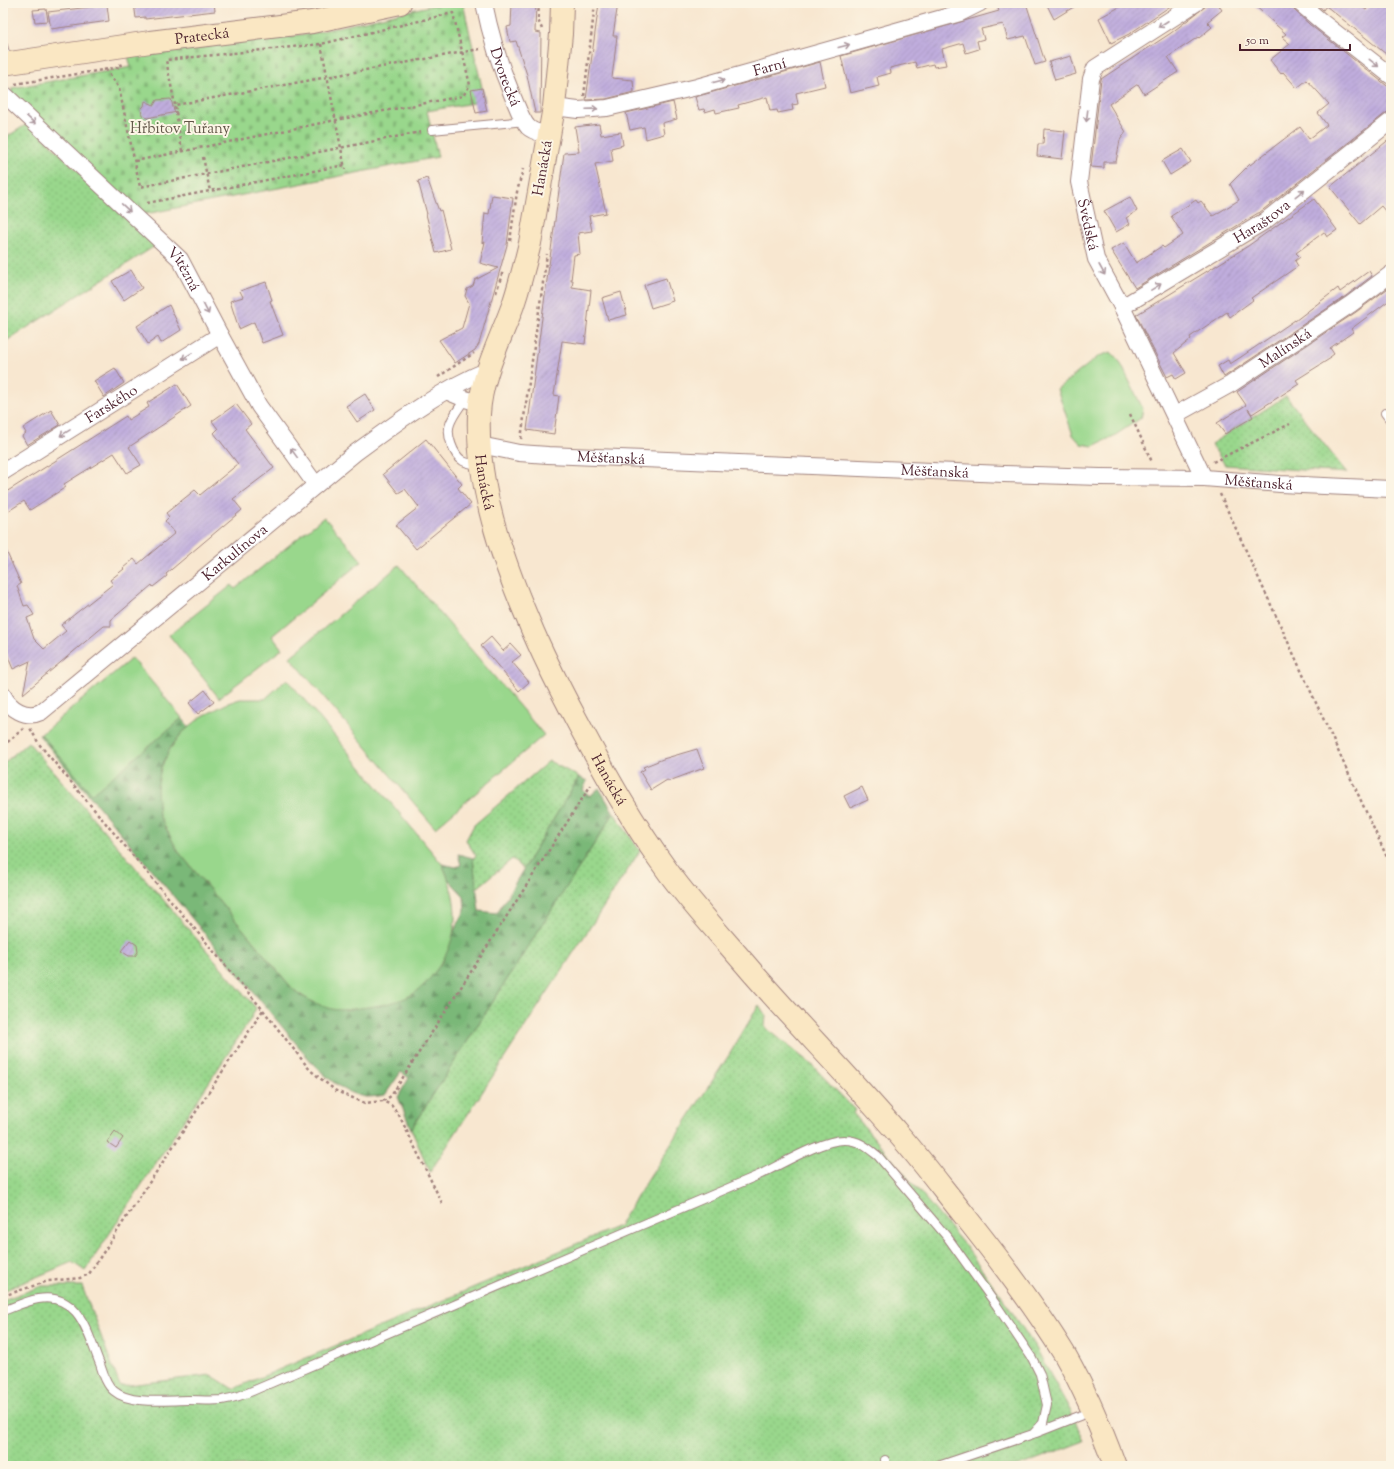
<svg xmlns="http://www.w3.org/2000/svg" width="1394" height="1469" font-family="'Sorts Mill Goudy',serif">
<defs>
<pattern id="green-dots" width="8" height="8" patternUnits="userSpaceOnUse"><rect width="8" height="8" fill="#99d78c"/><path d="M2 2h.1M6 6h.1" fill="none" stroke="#85b879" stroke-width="1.8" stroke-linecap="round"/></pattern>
<pattern id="forest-firs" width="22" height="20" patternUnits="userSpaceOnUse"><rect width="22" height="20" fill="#7ab878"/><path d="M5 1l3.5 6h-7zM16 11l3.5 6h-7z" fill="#669563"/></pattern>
<pattern id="cemetery-stones" width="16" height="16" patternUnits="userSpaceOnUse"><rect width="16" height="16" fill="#99d78c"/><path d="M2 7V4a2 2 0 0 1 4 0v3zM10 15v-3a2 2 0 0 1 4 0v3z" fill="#85b879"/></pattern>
<pattern id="building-hatch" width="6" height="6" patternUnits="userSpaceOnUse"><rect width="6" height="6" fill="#c0addd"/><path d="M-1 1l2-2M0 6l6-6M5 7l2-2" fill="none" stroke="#a694be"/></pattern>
</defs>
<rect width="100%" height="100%" fill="#fcf5e5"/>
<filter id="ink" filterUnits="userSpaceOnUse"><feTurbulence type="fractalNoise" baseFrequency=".025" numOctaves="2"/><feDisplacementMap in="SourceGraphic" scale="8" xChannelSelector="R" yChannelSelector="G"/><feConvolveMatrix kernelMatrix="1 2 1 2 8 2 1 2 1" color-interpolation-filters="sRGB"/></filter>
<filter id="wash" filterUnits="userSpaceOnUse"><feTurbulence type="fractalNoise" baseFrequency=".012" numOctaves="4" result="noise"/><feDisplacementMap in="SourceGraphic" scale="16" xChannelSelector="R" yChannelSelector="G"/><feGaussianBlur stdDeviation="0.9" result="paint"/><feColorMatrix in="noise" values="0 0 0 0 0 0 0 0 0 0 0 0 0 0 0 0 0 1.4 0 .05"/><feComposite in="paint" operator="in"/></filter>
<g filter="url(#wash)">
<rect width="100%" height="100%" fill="#f8e7d0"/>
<path fill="url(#green-dots)" stroke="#727b5c" d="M29 123 155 246 3 343V139Z
M1286 396 1347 473 1225 465 1211 444Z
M28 742 256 1008 250 1020 85 1271 72 1262 3 1291V764Z
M549 761 579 777 524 869 512 859 476 889 473 858 476 856 466 840 474 825Z
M614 813 640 851 430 1172 411 1129Z
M759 1005 766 1016 765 1027 811 1064 855 1110 853 1113 966 1247 1006 1303 1036 1348 1071 1412 1084 1441 1019 1466H3V1300L42 1286H82L120 1386 211 1375 233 1389 621 1225 620 1223 729 1055Z"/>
<path fill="url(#forest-firs)" stroke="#626c52" d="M182 718 189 727 182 733 170 749 161 768 159 815 178 851 292 988 301 996 333 1009 367 1007 398 1000 412 994 424 985 443 961 455 929 465 911 464 896 449 880 442 864 456 867 461 865 458 854 473 858 479 911 497 913 579 777 587 781 583 790 590 796 599 788 614 813 411 1129 398 1097 409 1078 401 1072 385 1095C379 1096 372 1097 366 1097 344 1094 329 1079 314 1065L39 735 41 734 92 793Z"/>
<path fill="url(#cemetery-stones)" stroke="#727b5c" d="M442 3H463L485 101 427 111 438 157 140 215 11 95 12 88 131 67 128 56 313 33Z"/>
<path fill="#99d78c" stroke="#727b5c" d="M1111 352 1120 362 1143 409 1141 418 1114 436 1093 446 1081 444 1073 435 1057 389 1099 356Z
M324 517 362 561 272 636 282 649 219 698 169 635 232 585 235 589Z
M399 565 544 735 435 828 290 657Z
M132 658 182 718 92 794 41 734Z
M287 679 442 864C460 902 461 939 434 973 428 981 422 988 413 994 398 1003 377 1006 360 1008 351 1009 341 1011 332 1009 318 1005 303 998 292 988L178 851 159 815 157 789 161 768 170 749 182 733 201 717 228 703 240 699H265Z"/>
<g id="blocks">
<path fill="url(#building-hatch)" d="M134 3H214L215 11 145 19V17L136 18Z
M512 3H536L535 32 541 33 540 113H535L527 75 516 41 510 42 507 27 511 26Z
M599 3H618L613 36H617L612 78 633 80 634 92 606 99 586 100Z
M996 3H1026L1045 62 1035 65 1025 36 1008 40 1003 24 981 29 984 39 977 41 979 49 966 53 963 43 942 49 946 65 934 67 933 64 917 68 915 62 890 68 891 73 877 77 879 86 850 93 841 56 999 11Z
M1046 3H1080L1054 19Z
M1127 3H1175L1129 34 1111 43 1099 18Z
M1210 3H1217L1222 10 1207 22 1212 27 1199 38 1198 37 1168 57 1178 72 1144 94 1138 84 1109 104 1126 132 1120 140 1116 162H1104V168L1091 167 1101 79 1171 33Z
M1252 3H1291L1294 10 1309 24 1391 89V109L1259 213H1258L1135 288 1111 250 1124 243 1136 263 1162 246 1164 248 1183 235 1171 216 1196 200 1198 203 1201 201 1213 216 1239 200 1230 184 1250 164V165L1300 127 1309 139 1327 125 1318 113 1329 104 1307 80 1297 88 1283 72 1281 74 1270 60 1290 44 1282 37 1286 34Z
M1315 3H1357L1366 10 1372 3H1391V58L1326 6 1323 10Z
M107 5 109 21 51 29 48 12Z
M46 9 48 21 35 22 33 10Z
M1071 56 1076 74 1055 80 1049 62Z
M820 62 825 86 796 93 798 104 792 105 793 110 778 113 777 110 770 111 767 97 738 105 739 108 716 113 715 109 705 112 704 109 699 110 695 97Z
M482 88 487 111 476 113 471 90Z
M171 99 174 111 177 112 147 118 142 115 141 109 144 106 145 101 154 105 157 100Z
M673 102 677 119 662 123 664 134 646 139 644 127 630 130 626 113Z
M599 124 601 135 621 132 623 145 611 148 613 161 595 164 606 213 589 216 592 231 578 233 580 254 574 255 571 280H573L572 287 591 290 585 344 562 341 554 395 559 396 554 434 527 430 564 153 579 152 575 127Z
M1044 129 1065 131 1062 159 1037 156 1038 144H1043Z
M1391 138V218L1381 206 1360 224 1330 187Z
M1183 149 1191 162 1170 175 1162 161Z
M427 178 439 211 441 210 451 249 436 253 426 214H427L418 181Z
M492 195 513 198 507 245 479 344 475 350 455 363 439 340 462 328 469 303 465 296 467 289 473 286 475 280 498 268 480 263 485 242 482 243 485 213 489 214Z
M1130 197 1137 211 1126 218 1130 224 1116 232 1104 211Z
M1314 199 1337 230 1327 237 1324 232 1296 253 1300 257 1295 261 1298 266 1251 298 1253 300 1230 317 1227 312 1190 337 1191 339 1174 353 1186 373 1176 379 1173 374 1167 377 1136 315 1248 246Z
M131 270 142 288 124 300 112 281Z
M1369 271 1372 276 1346 296 1224 377 1218 366 1228 360 1230 364 1241 357 1295 320V321L1338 288 1340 292Z
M666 278 673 301 651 308 644 285Z
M266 282 272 300 270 301 283 335 262 343 254 322 239 329 230 301 243 297 240 291Z
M1391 286V299L1351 329 1353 332 1330 348 1334 354 1330 357 1331 358 1296 380 1299 384 1252 414 1248 409 1253 417 1225 434 1217 423 1246 405 1237 392 1356 312Z
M621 292 627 315 608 320 602 298Z
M169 305 181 330 161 343 158 337 148 344 137 326Z
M115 368 124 383 104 397 94 381Z
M177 384 191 406 129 447 141 465 127 473 114 453 64 484 66 487 30 510 24 501 7 512 3 505V494L126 416 128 420 149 407 147 403Z
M365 394 375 410 357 422 346 406Z
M236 404 251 424 245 429 274 468 233 499 242 510 166 574 167 576 153 587 152 585 111 620V626H104L23 694 30 661 13 669 3 645V544L21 584 17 586 24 606 28 605 34 615 27 618 34 639 44 649 66 631 61 625 113 584 110 580 124 569 123 568 134 559 138 564 175 533 165 521 169 517 166 513 195 490 200 495 238 464 214 433 218 429 212 421Z
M51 410 60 425 27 445 22 436 26 433 23 428Z
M426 439 462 484 458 488 471 504 416 549 396 525 419 507 405 489 398 493 383 474Z
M491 637 503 651 511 644 521 655 512 662 529 682 519 691 481 646Z
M205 690 214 702 198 714 189 703Z
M697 749 704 768 669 781 667 780 651 790 640 772 645 769 643 767 663 759Z
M862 787 868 800 850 808 844 796Z
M130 940 137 945 138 952 135 956H129L121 951Z
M115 1131 123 1138 116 1148 107 1142Z"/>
</g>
</g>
<g filter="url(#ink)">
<use href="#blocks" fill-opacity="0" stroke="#a1837e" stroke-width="1"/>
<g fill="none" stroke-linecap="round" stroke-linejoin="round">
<defs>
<path id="lane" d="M3 46 8 63
M432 130 525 121
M465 399C460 407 453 415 450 424 446 434 453 455 463 461 468 464 475 464 481 465
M1385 413 1391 421
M3 1311C14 1307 26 1301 38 1299 80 1292 88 1335 100 1364 103 1373 106 1385 114 1391 130 1405 168 1400 188 1400 199 1400 211 1401 222 1400 234 1398 246 1394 257 1389L759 1175C780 1165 823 1139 845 1140 859 1140 868 1148 878 1156L948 1238 997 1306 1032 1358 1040 1374 1047 1405 1043 1423 1033 1434 938 1466
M1036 1433 1092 1411
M885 1460 887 1466"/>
<g id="street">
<path id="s1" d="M484 3C491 38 499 64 513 97 517 106 521 119 528 127 533 132 541 133 548 135"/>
<path id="s2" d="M1196 3 1095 68 1091 79 1079 182 1096 259 1122 307 1204 478"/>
<path d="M1300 3 1322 22 1391 76"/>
<path id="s3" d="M3 93 180 259 220 335 259 406 316 485"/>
<path id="s4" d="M554 107 578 110 607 108 697 87 960 13 980 3"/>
<path id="s5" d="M1122 307 1265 221 1391 121"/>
<path d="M446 391 465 399 480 403"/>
<path id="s6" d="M1175 415 1231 384 1351 304 1391 274"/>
<path id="s7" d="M480 445 519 453 548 455 1004 474 1100 477 1204 478 1280 484 1391 489"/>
<path id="s8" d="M3 472 220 335"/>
<path id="s9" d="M3 695C10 709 26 719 41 712L355 453C396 423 441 389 488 370"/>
</g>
<g id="secondary">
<path id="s10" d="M562 3 561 34 554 107 530 243C525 264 520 284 513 305 500 341 481 376 479 414 476 484 502 559 529 622 543 656 559 687 576 719 604 772 633 824 669 873 694 907 724 939 752 972 801 1028 853 1081 901 1137 923 1162 943 1189 964 1215 1000 1260 1035 1306 1065 1355 1085 1390 1101 1428 1115 1466"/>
<path id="s11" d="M3 64 150 42 312 22 400 3"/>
</g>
</defs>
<use href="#lane" stroke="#a1837e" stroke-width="10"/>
<use href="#street" stroke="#a1837e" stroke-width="18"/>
<use href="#secondary" stroke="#a1837e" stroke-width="24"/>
<path stroke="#a1837e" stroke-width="2.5" stroke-dasharray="3 3" stroke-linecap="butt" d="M539 3 538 20 542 29
M321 44 345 169
M106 69 119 88 140 187 421 132
M15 84 121 67 120 63
M584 96 595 3
M182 151 175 105 480 49
M203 157 210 191
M135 161 336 120 463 96 470 85 453 13 321 44 166 60 175 105
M147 203 345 165
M510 241 517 192 523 169
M496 293 503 271
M438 377 474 353
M1130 414 1152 462
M521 439 547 254
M1213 462 1290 424
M1220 494 1391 866
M3 746 24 728
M263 1010 310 1070 336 1091 365 1103 383 1101 391 1105 399 1115 443 1205
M383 1101 391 1096 591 785
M3 1296 48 1281 80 1278 89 1274 263 1010 39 744 30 728"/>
<use href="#lane" stroke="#fff" stroke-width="8"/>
<use href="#street" stroke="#fff" stroke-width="16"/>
<use href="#secondary" stroke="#fae7c3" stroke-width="22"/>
</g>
<defs><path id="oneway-shaft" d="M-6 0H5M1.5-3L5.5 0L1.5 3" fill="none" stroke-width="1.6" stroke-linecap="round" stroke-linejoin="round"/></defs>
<g stroke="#ae9aa0">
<use href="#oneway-shaft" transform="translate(1163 24) rotate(147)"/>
<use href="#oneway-shaft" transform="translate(844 46) rotate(-15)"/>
<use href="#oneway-shaft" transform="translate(1374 63) rotate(38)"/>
<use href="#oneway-shaft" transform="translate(719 81) rotate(-15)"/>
<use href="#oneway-shaft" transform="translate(592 109) rotate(-2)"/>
<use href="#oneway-shaft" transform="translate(1087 116) rotate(97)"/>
<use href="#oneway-shaft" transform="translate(31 120) rotate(43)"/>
<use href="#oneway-shaft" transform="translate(1300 193) rotate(-38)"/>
<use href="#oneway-shaft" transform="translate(126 208) rotate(43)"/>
<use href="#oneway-shaft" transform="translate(1102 270) rotate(61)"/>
<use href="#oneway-shaft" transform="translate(1156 287) rotate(-31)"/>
<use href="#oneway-shaft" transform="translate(206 309) rotate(63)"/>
<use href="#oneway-shaft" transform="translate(187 356) rotate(148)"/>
<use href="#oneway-shaft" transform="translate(65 433) rotate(148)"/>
<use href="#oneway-shaft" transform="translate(294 453) rotate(-126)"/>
</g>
</g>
<g text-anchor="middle" stroke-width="4" stroke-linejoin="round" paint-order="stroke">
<g font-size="15" fill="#4a1f2b" stroke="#fcf5e5">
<text dy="5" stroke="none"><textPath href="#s11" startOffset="201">Pratecká</textPath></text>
<text dy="5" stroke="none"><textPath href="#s4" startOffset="221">Farní</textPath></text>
<text dy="5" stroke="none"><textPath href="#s1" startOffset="77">Dvorecká</textPath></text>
<text transform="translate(542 168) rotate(-80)" y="5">Hanácká</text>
<text dy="5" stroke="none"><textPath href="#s5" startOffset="164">Haraštova</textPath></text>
<text dy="5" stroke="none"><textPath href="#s2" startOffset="279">Švédská</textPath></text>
<text dy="5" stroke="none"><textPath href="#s3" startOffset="253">Vítězná</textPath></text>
<text dy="5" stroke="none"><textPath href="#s6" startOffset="129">Malínská</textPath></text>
<text dy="5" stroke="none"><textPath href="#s8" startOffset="128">Farského</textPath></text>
<text dy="5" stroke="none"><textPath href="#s7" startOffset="132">Měšťanská</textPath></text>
<text dy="5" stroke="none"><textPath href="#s7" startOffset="456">Měšťanská</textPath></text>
<text dy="5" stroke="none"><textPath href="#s10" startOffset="490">Hanácká</textPath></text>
<text dy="5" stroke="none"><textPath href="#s7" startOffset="780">Měšťanská</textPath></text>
<text dy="5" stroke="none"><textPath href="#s9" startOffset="297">Karkulínova</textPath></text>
<text dy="5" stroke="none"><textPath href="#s10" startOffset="814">Hanácká</textPath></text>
</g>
<g font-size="15" fill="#625648" stroke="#fcf5e5">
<text x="180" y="133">Hřbitov Tuřany</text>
</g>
</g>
<rect width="1394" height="1469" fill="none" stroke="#fcf5e5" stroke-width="16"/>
<path d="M1240 44v6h110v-6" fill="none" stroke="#4a1f2b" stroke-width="2"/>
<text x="1246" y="44" font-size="12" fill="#4a1f2b" stroke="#fcf5e5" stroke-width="3" paint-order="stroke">50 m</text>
</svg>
